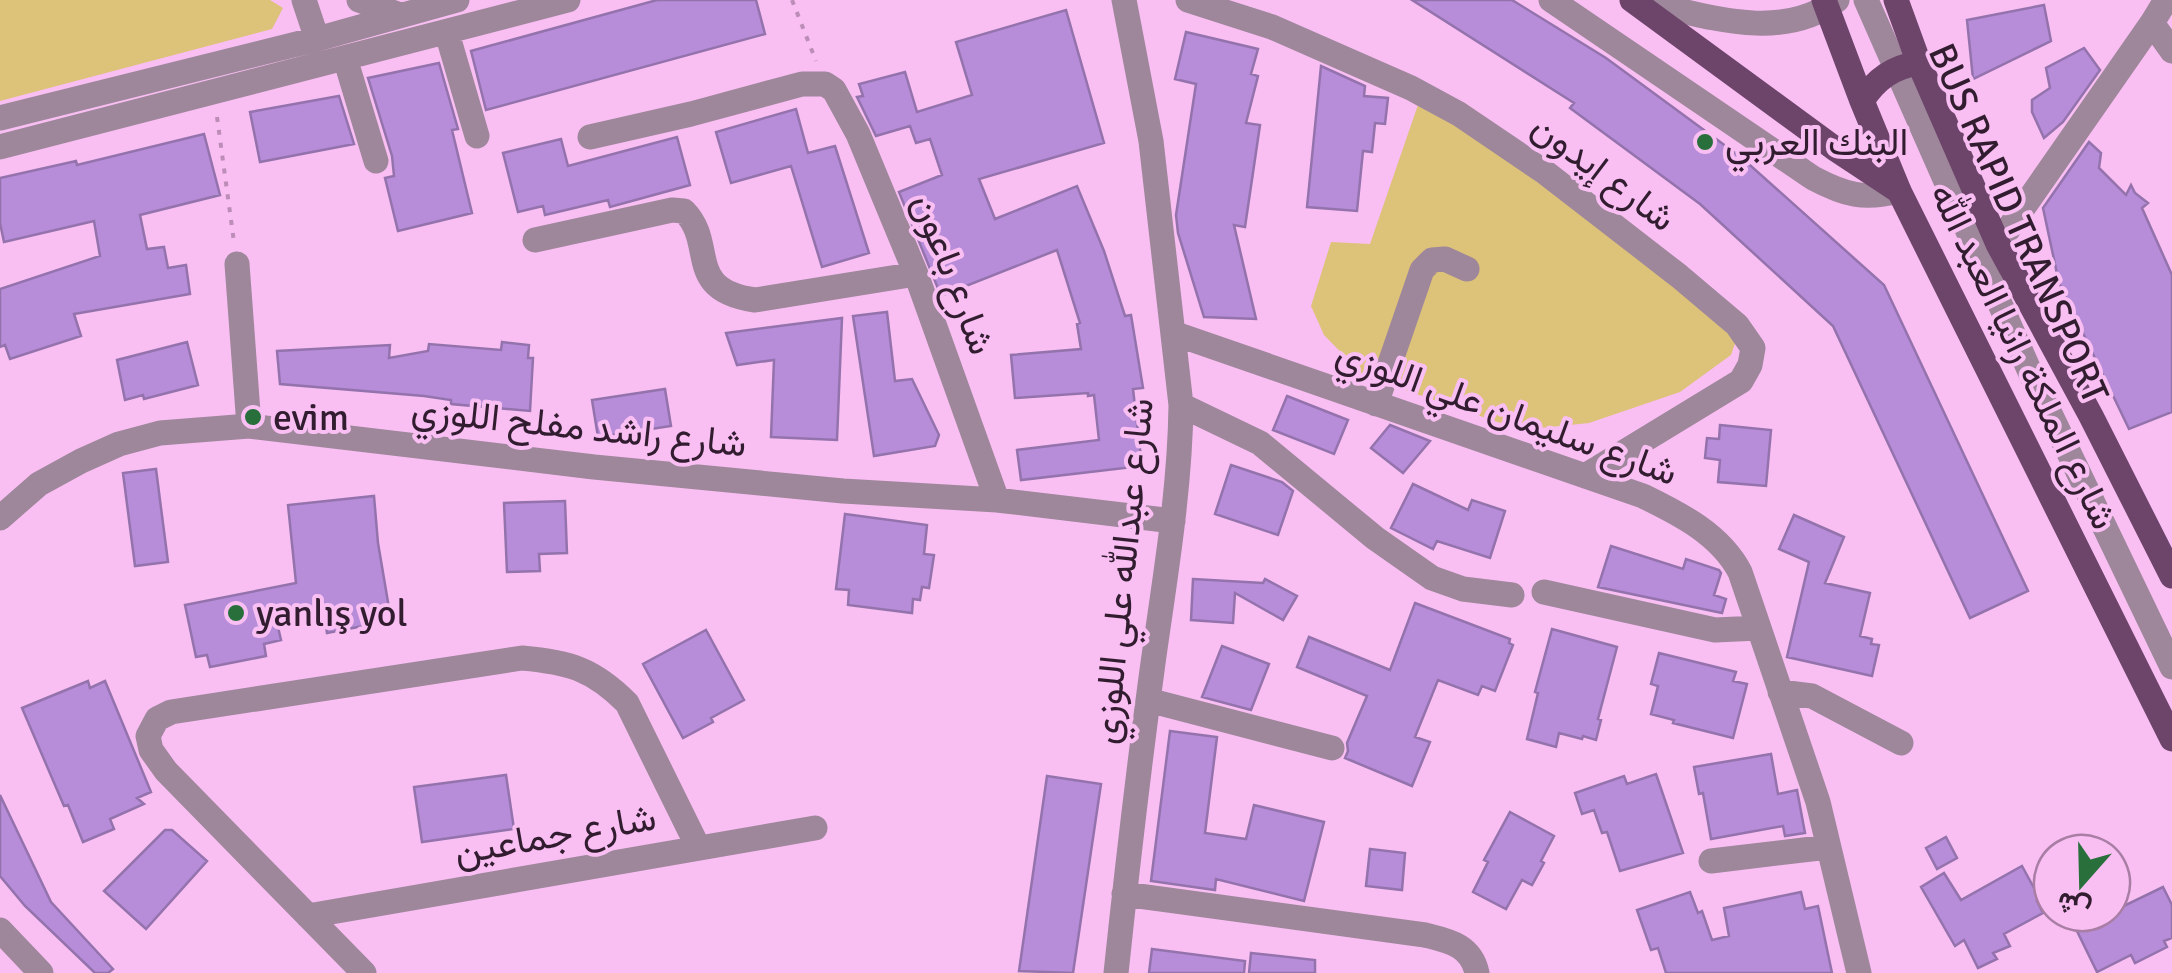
<svg xmlns="http://www.w3.org/2000/svg" width="2172" height="973" font-family="Signika,Vazirmatn,sans-serif">
<rect width="100%" height="100%" fill="#f9bff3"/>
<path fill="#ddc27a" d="M0 0H270L283 8 272 29 0 101Z
M1420 99 1492 139 1737 338 1731 355 1680 392 1589 423 1521 430 1364 376 1324 335 1311 306 1331 242 1370 244Z"/>
<path fill="#b78cd9" stroke="#9473ad" stroke-width="2.5" d="M657 0H756L765 34 486 110 471 51Z
M1412 0H1512L1606 58 1742 158 1884 285 2028 591 1970 618 1833 326 1700 204 1570 108 1574 103Z
M2044 5 2051 41 1973 79 1967 20Z
M1066 10 1104 143 979 179 995 219 1077 186 1104 251 1125 316 1131 315 1143 388 1133 389 1142 466 1021 480 1017 450 1099 440 1094 395 1088 396V393L1015 398 1011 355 1081 349 1077 324 1080 323 1057 250 941 296 899 192 942 175 930 139 916 143 910 126 876 136 857 97 863 96 859 84 905 72 917 112 972 95 956 42Z
M1186 32 1258 49 1251 74 1258 76 1246 123 1260 125 1245 227 1234 225 1256 319 1204 317 1178 233 1176 215 1196 84 1175 79Z
M2084 48 2100 70 2063 122 2044 138 2032 112V100L2050 88 2046 68Z
M439 63 458 129 452 130 472 213 398 231 385 178 394 176 392 156 368 78Z
M1321 66 1365 86 1364 96 1388 98 1385 124 1375 123 1372 152 1363 151 1357 211 1307 207Z
M339 96 354 144 260 162 250 112Z
M796 109 808 153 835 146 869 253 822 267 791 166 731 183 716 132Z
M204 134 220 195 140 215 147 249 164 247 168 268 186 265 190 294 74 314 81 336 10 359 5 345 0 347V289L100 256 94 221 4 242 0 223V178L76 161 77 165Z
M677 137 690 185 610 207 608 200 545 215 543 206 518 212 503 153 561 139 568 166Z
M2089 142 2101 153 2099 168 2126 195 2131 185 2135 193 2148 203 2142 208 2172 275V412L2129 429 2059 283 2043 208Z
M887 312 895 381 912 379 939 435 935 446 874 456 853 316Z
M842 318 837 440 771 437 774 360 737 365 726 333Z
M187 342 198 385 144 399 143 395 125 400 117 360Z
M502 342 529 345 528 358H533L530 411 451 404V400L424 396 280 384 277 351 390 345 389 358 428 351 429 344 501 350Z
M665 389 671 426 598 437 592 400Z
M1287 396 1348 420 1334 454 1273 430Z
M1390 425 1430 441 1403 473 1371 448Z
M1720 425 1771 430 1766 486 1718 482 1720 460 1705 458 1707 438 1719 439Z
M1231 465 1282 482 1293 491 1278 535 1215 514Z
M156 469 168 562 135 566 123 473Z
M1413 484 1468 510 1472 500 1505 511 1490 558 1437 541 1433 549 1391 528Z
M374 496 378 543 389 608 372 611 374 624 327 633 325 619 278 627 281 640 264 644 266 656 210 667 207 655 196 657 185 605 296 583 288 505Z
M565 501 567 553 539 554 540 571 507 572 504 503Z
M845 514 927 525 924 554 934 555 929 588 922 587 920 600 913 599 912 613 848 605 849 590 836 589Z
M1794 515 1844 537 1825 583 1870 593 1860 636 1872 639 1871 644 1879 645 1872 676 1787 657 1809 562 1779 549Z
M1611 546 1683 569 1686 559 1719 570 1721 573 1714 595 1726 599 1722 613 1598 587Z
M1193 579 1263 583 1265 579 1297 596 1283 620 1235 593 1233 623 1191 620Z
M1415 603 1510 639 1509 643 1513 645 1495 691 1482 686 1478 695 1438 680 1415 737 1430 742 1412 786 1345 758 1348 751 1347 743 1367 696 1297 667 1309 637 1390 670Z
M1552 629 1617 647 1598 719 1601 720 1596 740 1583 736 1582 739 1559 733 1556 747 1527 739 1538 693 1535 692Z
M706 630 744 700 711 718 713 722 683 738 643 664Z
M1222 646 1269 664 1251 710 1202 697Z
M1659 653 1736 672 1733 681 1747 684 1733 738 1673 723 1674 720 1651 714 1658 686 1651 684Z
M88 681 90 688 105 681 151 792 137 798 144 804 110 819 114 829 83 842 68 805 64 806 22 708Z
M1170 731 1217 737 1205 833 1246 839 1254 805 1324 822 1304 901 1216 879 1215 890 1151 881Z
M1771 754 1778 794 1797 790 1805 833 1785 836 1783 826 1711 839 1703 793 1699 794 1694 767Z
M1656 774 1683 853 1620 871 1607 832 1602 833 1594 810 1582 814 1575 793 1624 776 1627 784Z
M506 775 514 829 422 842 414 787Z
M1047 776 1101 784 1073 973 1019 971Z
M0 795 51 902 113 969 108 973H95L25 906 0 876Z
M1510 812 1554 836 1541 861 1544 863 1532 885 1522 880 1506 909 1473 892 1488 862 1484 860Z
M165 830H172L207 861 146 929 104 891Z
M1946 837 1957 858 1937 869 1926 848Z
M1370 849 1405 853 1402 890 1366 886Z
M2022 866 2040 899 2037 901 2043 913 2004 934 2010 946 1993 953 1997 959 1978 968 1964 940 1955 946 1921 887 1944 873 1961 900Z
M2163 887 2172 905V938L2164 941 2167 947 2135 963 2131 955 2097 972 2076 929Z
M1690 892 1698 913 1702 911 1712 940 1729 936 1724 908 1801 892 1805 909 1818 906 1832 973H1666L1658 948 1651 950 1637 910Z
M1152 949 1245 961 1244 973H1149Z
M1251 953 1315 960V973H1249Z"/>
<g fill="none" stroke-linecap="round" stroke-linejoin="round">
<path stroke="#bc8db7" stroke-width="4" stroke-dasharray="5 8" stroke-linecap="butt" d="M792 0 816 61
M217 117 234 242"/>
<path stroke="#9e869b" stroke-width="25" d="M304 0 317 39
M359 0 400 15
M1188 0 1272 27 1411 88 1459 114 1546 173 1679 276 1737 325 1753 348 1750 365 1741 381 1585 476
M1551 0 1813 178C1845 195 1864 200 1899 191
M1635 0C1699 13 1778 45 1837 0
M1866 0 2030 372 2172 667
M2166 0 2152 23 2172 51
M447 33 477 136
M345 58 376 161
M0 118 317 39 457 0
M590 137 691 114 802 84H825L834 90 858 134 916 274 997 500
M0 147 568 0
M535 240 672 210 684 211C717 244 683 290 755 300L916 274
M1998 244 2152 23
M237 264 249 426
M1173 333 1643 496C1680 514 1720 534 1740 572L1818 802 1859 973
M1376 404 1422 270 1432 260 1445 259 1467 269
M1181 405 1260 443 1375 538 1432 578 1463 589 1512 595
M0 518 39 484 81 461 119 444 160 433 249 426 594 467 843 491 997 500 1173 521
M1544 592 1715 630 1759 628
M1780 692 1812 696 1901 743
M1148 700 1332 748
M1711 861 1828 847
M1124 894 1425 935C1449 941 1471 945 1477 973
M308 916 815 828
M0 930 41 973
M364 973 166 771 151 750 148 736 157 719 171 712 522 658C569 662 593 669 627 703L698 847
M1116 973C1127 869 1139 766 1153 663 1165 577 1180 491 1181 405L1151 141 1124 0"/>
<path stroke="#6d446a" stroke-width="25" d="M1632 0 1834 148 1899 191
M1824 0 1862 101 1899 191 2172 739
M1896 0 1919 63 1998 244 2091 416 2172 576
M1862 101C1876 79 1893 67 1919 63"/>
</g>
<g fill="#286f3b" stroke="#f9bff3" stroke-width="4">
<circle cx="1705" cy="142" r="10"/>
<circle cx="253" cy="417" r="10"/>
<circle cx="236" cy="613" r="10"/>
</g>
<g text-anchor="middle" stroke-width="8" stroke-linejoin="round" paint-order="stroke">
<g font-size="38" fill="#321d30" stroke="#f9bff3" text-anchor="start">
<text x="1725" y="155">البنك العربي</text>
<text x="273" y="430">evim</text>
<text x="256" y="626">yanlış yol</text>
</g>
<g font-size="38" fill="#321d30" stroke="#f9bff3">
<text transform="translate(1604 172) rotate(37)" y="13">شارع إيدون</text>
<text transform="translate(2019 223) rotate(66)" y="13">BUS RAPID TRANSPORT</text>
<text transform="translate(954 274) rotate(69)" y="13">شارع باعون</text>
<text transform="translate(2024 356) rotate(64)" y="13">شارع الملكة رانيا العبد الله</text>
<text transform="translate(1507 412) rotate(20)" y="13">شارع سليمان علي اللوزي</text>
<text transform="translate(579 426) rotate(6)" y="13">شارع راشد مفلح اللوزي</text>
<text transform="translate(1122 571) rotate(-84)" y="13">شارع عبدالله علي اللوزي</text>
<text transform="translate(555 834) rotate(-10)" y="13">شارع جماعين</text>
</g>
</g>
<g transform="translate(2082 883) rotate(200)"><circle r="48" fill="#f9bff3" stroke="#a97ea5" stroke-width="2.5"/>
<path d="M0-8L18 38L0 25L-18 38Z" fill="#286f3b"/>
<text y="-15" font-size="28" font-weight="bold" text-anchor="middle" fill="#321d30">ش</text>
</g>
</svg>
